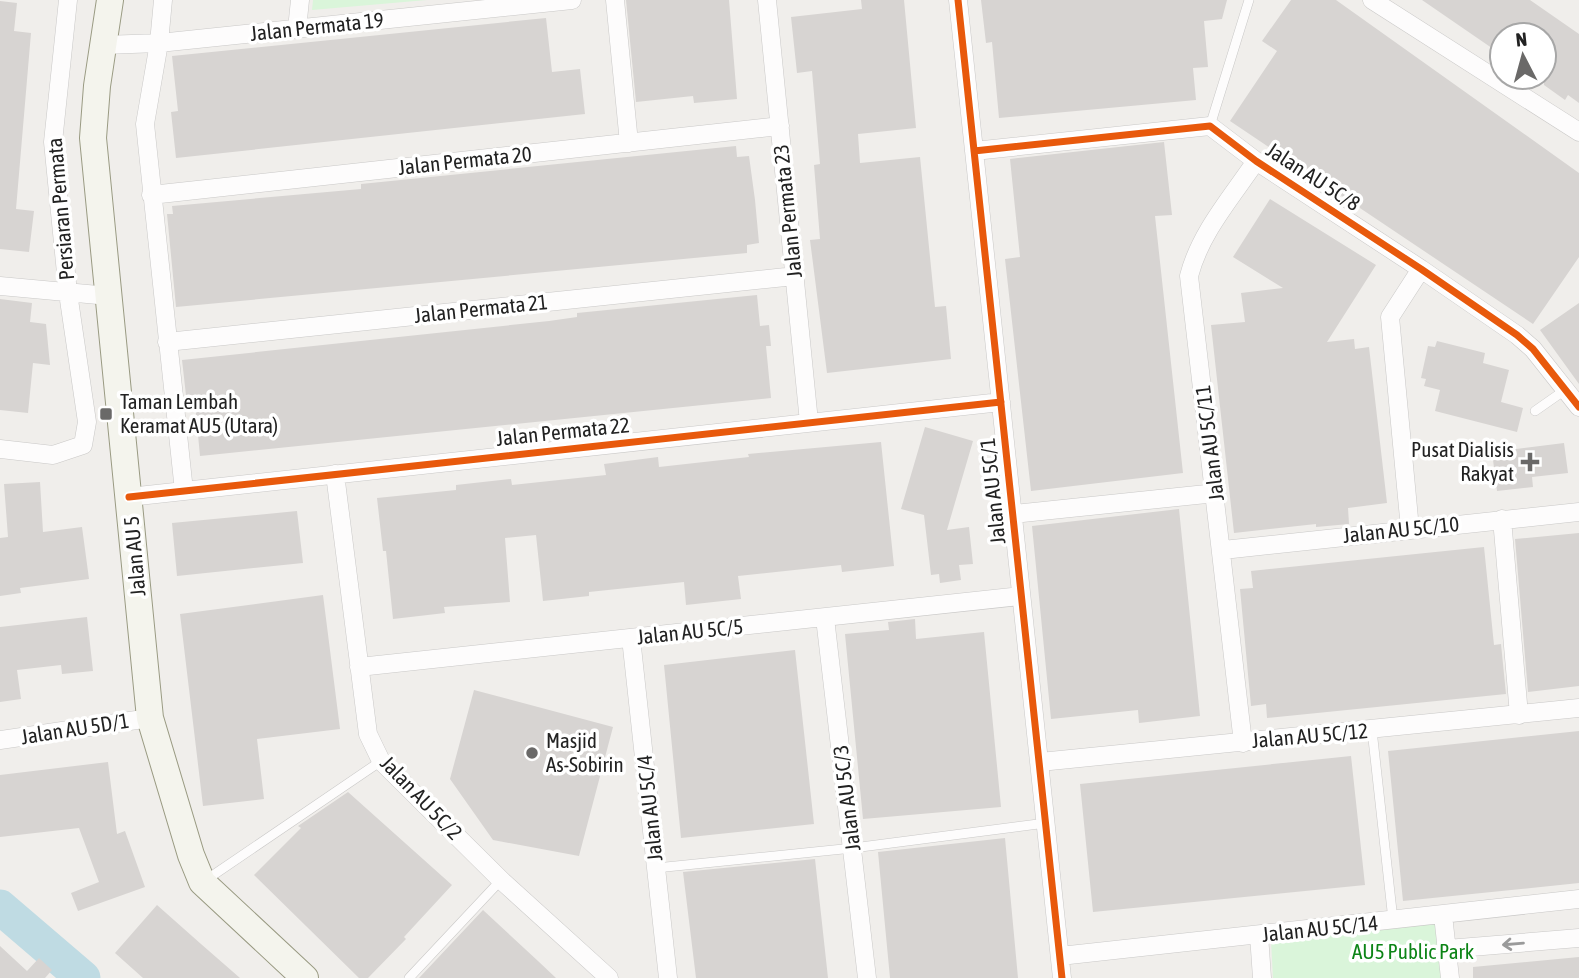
<svg xmlns="http://www.w3.org/2000/svg" width="1579" height="978" font-family="'Asap Condensed',sans-serif">
<rect width="100%" height="100%" fill="#f0eeeb"/>
<path fill="#daf5da" d="M313 0H427L312 10Z
M1439 923 1444 978H1273L1271 940Z"/>
<g fill="none" stroke-linecap="round" stroke-linejoin="round">
<path stroke="#bfdbe3" stroke-width="35" d="M0 907 83 978"/>
</g>
<path fill="#d7d4d2" d="M626 0H729L737 99 694 103 693 96 636 102Z
M861 0H904L916 128 858 134 860 163 920 157 935 307 946 306 951 359 827 373 810 240 820 239 814 165 820 164 812 71 797 73 791 17 862 9Z
M981 0H1227L1222 19 1204 21 1208 67 1193 68 1196 100 999 118 992 42 986 43Z
M1291 0H1336L1579 173V257L1533 324 1230 121 1277 51 1262 41Z
M1422 0H1530L1579 34V103L1568 95 1565 100 1544 85V35H1502V55Z
M0 1 17 3 14 31 31 33 16 209 34 211 29 252 0 249Z
M546 18 552 72 580 69 585 114 176 158 171 112 178 111 172 56Z
M1164 142 1172 215 1155 216 1183 473 1031 491 1005 259 1020 257 1010 159Z
M736 146 737 157 749 156 755 200 759 243 747 245V253L176 307 167 214H173L172 206 361 189V184Z
M1270 199 1376 265 1327 342 1354 339 1355 349 1369 347 1387 503 1348 508 1349 524 1316 527V524L1234 533 1211 325 1245 322 1241 293 1283 288 1233 257Z
M757 295 760 326 769 325 771 346H766L771 398 200 456 195 403 187 404 182 360 549 321 577 317V313Z
M0 299 32 303 30 322 46 324 50 365 33 363 28 413 0 410Z
M1579 303V384L1540 330Z
M1437 341 1485 353 1483 363 1509 370 1501 402 1523 408 1517 432 1435 411 1440 390 1424 386 1426 379 1421 378 1428 346 1435 347Z
M925 427 973 441 947 530 969 527 973 564 959 565 961 580 940 583 939 574 931 575 924 515 901 509Z
M881 442 894 566 842 572 841 565 738 576 741 599 686 605 684 582 589 592V596L543 601 536 535 505 538 510 602 444 607 445 613 393 619 386 551H383L377 498 456 490V485L511 479 512 485 606 475 604 464 658 457 659 467 749 457 748 454Z
M1564 443 1568 473 1532 477 1533 487 1497 491 1492 452Z
M40 482 43 532 82 527 89 579 20 588 21 593 0 596V538L8 537 4 484Z
M1179 509 1200 716 1139 723 1138 710 1051 719 1032 526Z
M297 511 303 563 177 576 172 523Z
M1579 533V686L1528 692 1515 539Z
M1484 547 1494 645 1501 644 1506 694 1267 718 1266 704 1251 706 1240 589 1253 588 1251 571Z
M323 595 340 729 257 739 264 799 203 806 180 614Z
M87 617 93 671 62 674 61 665 17 670 21 699 0 702V627Z
M915 619 916 639 984 632 1001 807 863 819 845 634 889 630 888 622Z
M795 650 814 824 681 838 664 665Z
M474 690 613 727 579 856 493 840 450 779Z
M1579 731V883L1403 901 1388 751Z
M1351 756 1365 885 1093 912 1080 784Z
M108 762 117 834 125 831 145 887 78 911 71 893 99 882 79 828 0 837V775Z
M348 792 452 885 404 937 406 939 368 978H359L254 875 301 828 298 826Z
M1005 838 1018 978H890L878 852Z
M815 859 828 978H696L683 872Z
M157 905 201 944 240 978H143L115 953Z
M483 910 538 961 556 978H419Z
M0 946 27 971 39 958 52 970 45 978H0Z
M1579 957V978H1473V967Z"/>
<g fill="none" stroke-linecap="round" stroke-linejoin="round">
<defs>
<path id="lane" d="M1210 126 1249 0
M1535 411 1565 390
M1372 730 1393 920
M656 868 853 848 1046 823
M206 880 381 761
M409 978 501 880"/>
<path id="street" d="M163 0 159 43 145 124 184 491
M615 0 629 143
M767 0 809 422
M958 0 1062 978
M1372 0 1579 132
M297 29 300 0
M104 45 159 43 572 0
M974 151 1210 126 1256 161 1421 269 1517 335 1533 349 1579 407
M151 195 780 126
M0 286 109 296
M167 342 795 276
M0 449 53 455 83 445 87 422 68 293 53 142 68 0
M335 474 368 734 381 761 501 880 609 978
M129 497 1001 402
M1013 514 1216 493
M1502 519 1519 715
M1410 529 1390 317 1421 269
M1223 550 1579 512
M825 618 867 978
M631 638 668 978
M359 667 1021 596
M0 740 150 718
M1243 743 1189 276C1200 233 1231 198 1256 161
M1040 762 1579 708
M1443 915 1450 978
M1259 935 1262 978
M1447 949 1579 938
M1060 956 1579 899"/>
<path id="secondary" d="M110 0 97 86 93 138 150 718 191 855 202 882 305 978"/>
</defs>
<use href="#lane" stroke="#c9c8c7" stroke-width="10"/>
<use href="#street" stroke="#c9c8c7" stroke-width="19"/>
<use href="#secondary" stroke="#999a82" stroke-width="28"/>
<use href="#lane" stroke="#fdfcfc" stroke-width="9"/>
<use href="#street" stroke="#fdfcfc" stroke-width="18"/>
<use href="#secondary" stroke="#f4f4ed" stroke-width="26"/>
<defs>
<path id="cycleway" d="M958 0 1062 978
M974 151 1210 126 1256 161 1421 269 1517 335 1533 349 1579 407
M129 497 1001 402"/>
</defs>
<use href="#cycleway" stroke="#fff" stroke-width="11"/>
<use href="#cycleway" stroke="#e8590c" stroke-width="7"/>
</g>
<defs><path id="oneway-shaft" d="M-6 0H5M1.5-3L5.5 0L1.5 3" fill="none" stroke-width="1.6" stroke-linecap="round" stroke-linejoin="round" transform="scale(1.75)"/></defs>
<use stroke="#9a9a9a" href="#oneway-shaft" transform="translate(1513 944) rotate(175)"/>
<g fill="#6a6968" stroke="#fff" stroke-width="2.5">
<rect x="99" y="407" width="14" height="14" rx="3.5"/>
<path d="M1526.5 451.5h7v7h7v7h-7v7h-7v-7h-7v-7h7z"/>
<circle cx="532" cy="753" r="7"/>
</g>
<g text-anchor="middle" stroke-width="7" stroke-linejoin="round" paint-order="stroke">
<g font-size="21" fill="#222" stroke="#fff">
<text transform="translate(317 27) rotate(-6)" y="7">Jalan Permata 19</text>
<text transform="translate(465 161) rotate(-6)" y="7">Jalan Permata 20</text>
<text transform="translate(1313 177) rotate(33)" y="7">Jalan AU 5C/8</text>
<text transform="translate(61 209) rotate(-95)" y="7">Persiaran Permata</text>
<text transform="translate(788 211) rotate(-96)" y="7">Jalan Permata 23</text>
<text transform="translate(481 309) rotate(-6)" y="7">Jalan Permata 21</text>
<text transform="translate(563 432) rotate(-6)" y="7">Jalan Permata 22</text>
<text transform="translate(1210 443) rotate(-97)" y="7">Jalan AU 5C/11</text>
<text transform="translate(993 491) rotate(-96)" y="7">Jalan AU 5C/1</text>
<text transform="translate(1401 530) rotate(-6)" y="7">Jalan AU 5C/10</text>
<text transform="translate(135 556) rotate(-95)" y="7">Jalan AU 5</text>
<text transform="translate(690 632) rotate(-6)" y="7">Jalan AU 5C/5</text>
<text transform="translate(75 729) rotate(-9)" y="7">Jalan AU 5D/1</text>
<text transform="translate(1310 736) rotate(-5)" y="7">Jalan AU 5C/12</text>
<text transform="translate(421 798) rotate(46)" y="7">Jalan AU 5C/2</text>
<text transform="translate(847 798) rotate(-97)" y="7">Jalan AU 5C/3</text>
<text transform="translate(650 808) rotate(-96)" y="7">Jalan AU 5C/4</text>
<text transform="translate(1320 929) rotate(-6)" y="7">Jalan AU 5C/14</text>
</g>
<g font-size="21" fill="#222" stroke="#fff" text-anchor="start">
<text x="120" y="409">Taman Lembah<tspan x="120" dy="24">Keramat AU5 (Utara)</tspan></text>
<text x="1514" y="457" text-anchor="end">Pusat Dialisis<tspan x="1514" dy="24">Rakyat</tspan></text>
<text x="546" y="748">Masjid<tspan x="546" dy="24">As-Sobirin</tspan></text>
</g>
<g font-size="21" fill="#0c8416" stroke="#fff">
<text x="1413" y="959">AU5 Public Park</text>
</g>
</g>
<g transform="translate(1523 56) rotate(354)"><circle r="33" fill="#ffffff" stroke="#a7a7a7" stroke-width="2"/>
<path d="M0-5L12 26L0 18L-12 26Z" fill="#6a6968"/>
<text y="-10" font-size="19" font-weight="bold" text-anchor="middle" fill="#222222">N</text>
</g>
</svg>
